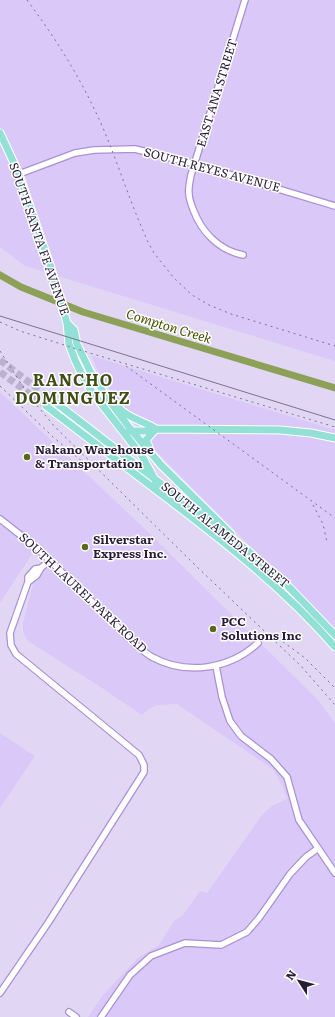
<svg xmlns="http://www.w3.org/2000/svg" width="335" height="1017" font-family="Literata,serif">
<rect width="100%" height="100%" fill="#e1d7f5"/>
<path fill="#d9c8f8" d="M0 0H335V361L25 266 0 247Z
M92 356 335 430V632L155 450 114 396 97 369Z
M0 392 146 530 318 700 335 723V1017H88L103 995 138 958 159 945 174 921 183 915 200 891 207 893 262 815 272 806 287 799 284 790 274 770 177 704 157 705 150 708 142 715 96 684 28 641 23 632V623L33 584 49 567 38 557 32 554 0 603Z
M0 733 35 756 0 808Z"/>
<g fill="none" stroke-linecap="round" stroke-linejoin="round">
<path stroke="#8da058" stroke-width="7" d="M0 275 21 287 83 312 335 388"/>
<path stroke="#bcb2cf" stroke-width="7" stroke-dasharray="7 3.5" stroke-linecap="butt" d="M0 360 51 399
M0 372 46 406"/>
<defs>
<path id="minor" d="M19 174 75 153 94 150 135 149 195 164 335 206
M243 255C218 250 201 231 193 209 191 204 189 199 189 194 188 187 190 181 191 175L245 0
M0 519 37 548 137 646C142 650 147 654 152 657 187 676 230 669 258 643
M28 582 37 575 41 568 50 560
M216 666 222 697 230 721 241 736 271 759 287 777 299 820 335 873
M0 993 48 923 144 772V765L139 755 16 654 11 645 10 633 28 582V577L35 569 41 568
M69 1012 76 1017
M101 1017 130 975 151 956 185 943 221 945 247 932 259 918 290 874 306 857 317 849"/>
<path id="major" d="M0 133 19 174 51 268 67 323 69 344 75 360 84 379 92 392 142 456 154 478 161 493
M67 323 74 330 77 344 90 371 107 398 132 431 161 465 231 534
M51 399 247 550 287 585 335 635
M46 406C84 435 122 464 160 493 222 540 284 588 335 647
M119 408C129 419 144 421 156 429
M129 431H146L156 429 280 430 311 433 335 438
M149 447 146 440 156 429"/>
</defs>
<use href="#minor" stroke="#ab90d6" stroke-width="8"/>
<use href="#major" stroke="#fff" stroke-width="9"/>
<use href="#minor" stroke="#fff" stroke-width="5.5"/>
<use href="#major" stroke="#93e1d6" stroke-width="7"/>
<path stroke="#7d738f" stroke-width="1" d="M0 316 335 420"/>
<path stroke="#7d738f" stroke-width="1" stroke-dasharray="2 4" stroke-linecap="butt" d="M27 0C57 40 83 82 103 128 119 166 131 205 148 242L154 253 174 278 192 295 209 305 231 314 335 346
M0 322 20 331 80 350 335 427
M0 351 29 396 55 427 194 564 301 666 335 705
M126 366 335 518
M0 386 53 437 84 463
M313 505 323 524 327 542
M278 638 305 658 335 688"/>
</g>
<g fill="#596b17" stroke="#fefefe" stroke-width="1.5">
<circle cx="27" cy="457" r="4"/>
<circle cx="85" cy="547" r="4"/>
<circle cx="213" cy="629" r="4"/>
</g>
<g text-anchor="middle" stroke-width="3" stroke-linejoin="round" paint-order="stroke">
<g font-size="12" fill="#281d38" stroke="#fefefe">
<text transform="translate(217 93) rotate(-73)" y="4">EAST ANA STREET</text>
<text transform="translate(212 170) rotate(15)" y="4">SOUTH REYES AVENUE</text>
<text transform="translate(39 239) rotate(71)" y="4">SOUTH SANTA FE AVENUE</text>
<text transform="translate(225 535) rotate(39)" y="4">SOUTH ALAMEDA STREET</text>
<text transform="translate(83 593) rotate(43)" y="4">SOUTH LAUREL PARK ROAD</text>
</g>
<g font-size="12" font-weight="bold" fill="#281d38" stroke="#fefefe" text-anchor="start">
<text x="35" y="454">Nakano Warehouse<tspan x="35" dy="14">&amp; Transportation</tspan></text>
<text x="93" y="544">Silverstar<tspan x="93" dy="14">Express Inc.</tspan></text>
<text x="221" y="626">PCC<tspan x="221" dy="14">Solutions Inc</tspan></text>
</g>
<g font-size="13" font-style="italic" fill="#465600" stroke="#fefefe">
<text transform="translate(169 326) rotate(17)" y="5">Compton Creek</text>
</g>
<g font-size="16" font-weight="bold" letter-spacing="1" fill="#414d16" stroke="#fefefe">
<text x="73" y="386">RANCHO<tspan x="73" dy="18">DOMINGUEZ</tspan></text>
</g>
</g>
<g transform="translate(299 981) rotate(306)" stroke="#fefefe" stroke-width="3" paint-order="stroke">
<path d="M0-3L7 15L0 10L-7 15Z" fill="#281d38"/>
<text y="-6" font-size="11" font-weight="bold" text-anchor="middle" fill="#281d38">N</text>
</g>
</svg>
